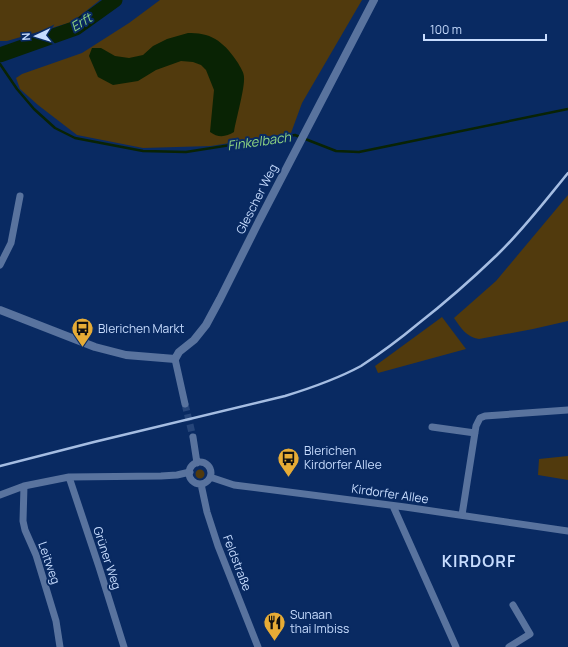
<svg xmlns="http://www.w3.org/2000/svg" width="568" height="647" font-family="Manrope,sans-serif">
<rect width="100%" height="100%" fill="#092a62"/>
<path fill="#513a0d" d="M0 0H100L72 22 7 41H0Z
M160 0H362L302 103 291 133 211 146 143 148 77 135 38 105 20 89 16 78 22 74 82 53 129 23Z
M568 195V321L533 329 479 339C466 337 461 328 454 318L496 281Z
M442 317 466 349 378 373 375 366Z
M568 456V480L538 475 539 459Z
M195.5 474a4.5 4.5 0 1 1 9 0a4.5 4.5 0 1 1-9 0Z"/>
<path fill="#092304" d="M188 33C212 32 225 43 238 63 240 67 244 72 244 77 245 88 236 119 234 132 226 137 218 138 210 132L214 90 206 70 201 65 193 62 181 61 156 70 138 81 113 85 98 77 89 56 92 48H101L115 56 129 58 143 55 153 46 167 39Z"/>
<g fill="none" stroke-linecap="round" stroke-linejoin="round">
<path stroke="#092304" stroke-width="2.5" d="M0 64 17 89 34 109 55 128 75 138 143 151 186 152 295 135 336 151 359 152 568 109"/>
<path stroke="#092304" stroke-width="15" d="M0 55 76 28 115 0"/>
<path stroke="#264579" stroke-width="7" stroke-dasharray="7 3.5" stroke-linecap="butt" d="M185 404 193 437"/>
<path stroke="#59739e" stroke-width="7" d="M0 265 11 243 20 196
M175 359 185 404
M432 427 475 433
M193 437 197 463
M189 473a11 11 0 1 1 22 0a11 11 0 1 1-22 0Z
M69 477 99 567 124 647
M210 477 234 485 405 507 568 531
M201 484 207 512 218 546 258 647
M24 486 23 521 25 530 36 555 56 621 60 647
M0 495 24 486 69 477 161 476 177 475 190 472
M393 506 456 647
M462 515 476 426 480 418 485 416 568 410
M509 647 530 634 513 605"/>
<path stroke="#59739e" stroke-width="8" d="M0 310 95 347 126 355 175 359 179 352 194 340 206 325 220 299 257 225 374 0"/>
<path stroke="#a5bde2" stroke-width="2.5" d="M0 466 94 442 285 396C311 388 337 379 361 366 381 353 401 338 419 323 446 302 472 279 497 255 523 230 545 201 568 173"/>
</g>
<defs>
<symbol id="bus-pin" viewBox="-11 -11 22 30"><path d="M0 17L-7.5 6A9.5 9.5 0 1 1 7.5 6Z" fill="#e7ac36" stroke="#092a62"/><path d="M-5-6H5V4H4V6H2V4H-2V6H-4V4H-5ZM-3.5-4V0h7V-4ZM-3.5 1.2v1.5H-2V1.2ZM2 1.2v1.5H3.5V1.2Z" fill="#111"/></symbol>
<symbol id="restaurant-pin" viewBox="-11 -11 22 30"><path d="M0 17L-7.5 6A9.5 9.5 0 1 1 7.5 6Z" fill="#e7ac36" stroke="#092a62"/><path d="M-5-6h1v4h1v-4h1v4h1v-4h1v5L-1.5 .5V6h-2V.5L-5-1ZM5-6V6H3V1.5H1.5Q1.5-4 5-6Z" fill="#111"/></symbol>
</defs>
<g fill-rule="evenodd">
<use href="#bus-pin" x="70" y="316" width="25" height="34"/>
<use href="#bus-pin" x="276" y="446" width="25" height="34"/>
<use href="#restaurant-pin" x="262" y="610" width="25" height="34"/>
</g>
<g text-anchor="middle" stroke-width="4" stroke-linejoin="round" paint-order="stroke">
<g font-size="12" fill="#c7dcfe" stroke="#092a62">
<text transform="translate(257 199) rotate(-63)" y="4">Glescher Weg</text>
<text transform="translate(390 494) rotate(8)" y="4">Kirdorfer Allee</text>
<text transform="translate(107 558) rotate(72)" y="4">Grüner Weg</text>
<text transform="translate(49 563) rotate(71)" y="4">Leitweg</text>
<text transform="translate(237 563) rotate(69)" y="4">Feldstraße</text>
</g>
<g font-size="12" fill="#c7dcfe" stroke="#092a62" text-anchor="start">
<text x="98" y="333">Blerichen Markt</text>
<text x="304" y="455">Blerichen<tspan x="304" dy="14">Kirdorfer Allee</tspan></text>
<text x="290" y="619">Sunaan<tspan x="290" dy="14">thai Imbiss</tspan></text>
</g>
<g font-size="13" font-style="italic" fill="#90d682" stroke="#092a62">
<text transform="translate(81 22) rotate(-31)" y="5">Erft</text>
<text transform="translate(259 141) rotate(-8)" y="5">Finkelbach</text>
</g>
<g font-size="16" font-weight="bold" letter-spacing="1" fill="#c7dcfe" stroke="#092a62">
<text x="479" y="567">KIRDORF</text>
</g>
</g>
<g transform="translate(36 36) rotate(266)" stroke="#092a62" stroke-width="3" paint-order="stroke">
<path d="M0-3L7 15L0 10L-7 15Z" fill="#c7dcfe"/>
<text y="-6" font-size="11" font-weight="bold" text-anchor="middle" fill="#c7dcfe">N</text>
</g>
<path d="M424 34v6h122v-6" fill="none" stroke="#c7dcfe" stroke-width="2"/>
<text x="430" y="34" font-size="12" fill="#c7dcfe" stroke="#092a62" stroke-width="3" paint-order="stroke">100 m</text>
</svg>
